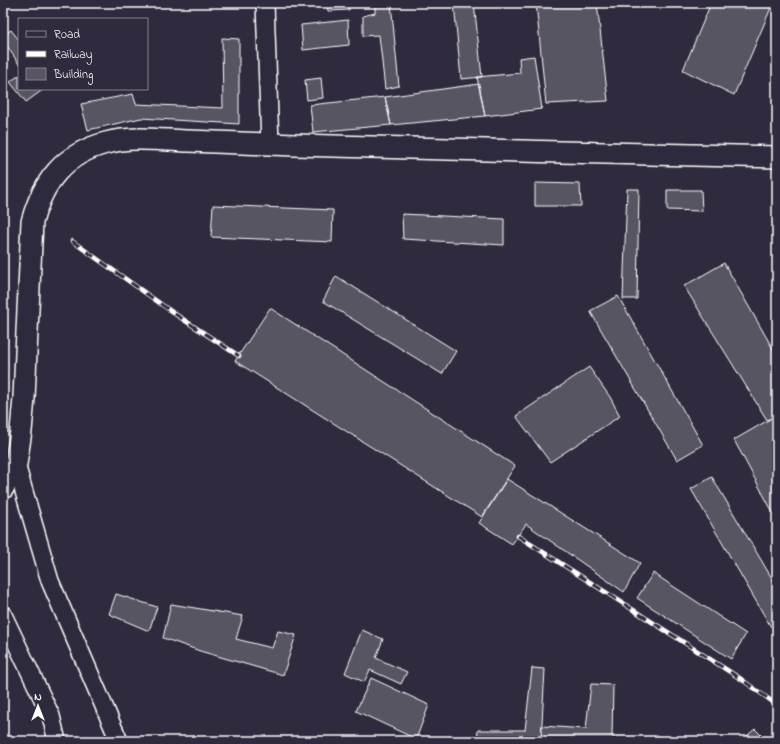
<svg xmlns="http://www.w3.org/2000/svg" width="780" height="744" font-family="'Indie Flower',sans-serif">
<rect width="100%" height="100%" fill="#2f2a3d"/>
<filter id="ink" filterUnits="userSpaceOnUse"><feTurbulence type="fractalNoise" baseFrequency=".025" numOctaves="2"/><feDisplacementMap in="SourceGraphic" scale="8" xChannelSelector="R" yChannelSelector="G"/><feConvolveMatrix kernelMatrix="1 2 1 2 8 2 1 2 1" color-interpolation-filters="sRGB"/></filter>
<g filter="url(#ink)">
<path fill="#595564" stroke="#fff" d="M327 3H349V10L328 11Z
M375 3H391L399 86 385 89 379 35 363 36V16L375 13Z
M454 3H474L482 77 461 79Z
M536 3H597L608 101 546 104Z
M711 3H773L734 95 683 70Z
M348 20 349 45 303 50 301 25Z
M11 30 19 40V64L3 40V35Z
M222 38 239 39V124L141 118 88 130 81 104 133 94 136 104 223 108Z
M534 56 542 109 485 116 477 77 520 73 519 58Z
M19 75V89H44L26 102 10 82Z
M321 78 323 98 307 100 305 80Z
M479 84 485 116 391 125 385 97Z
M385 97 391 125 313 132 310 105Z
M535 183 580 184 581 206H535Z
M627 189H639L637 299H623Z
M667 190H701L702 211 667 210Z
M213 205 333 210 332 242 211 237Z
M402 214 504 219V245L403 239Z
M724 263 777 356V415L767 420 684 286Z
M336 276 456 351 442 374 323 301Z
M618 296 703 445 677 460 590 311Z
M270 308 515 466 482 517 235 361Z
M589 367 610 397 620 416 550 462 516 416Z
M777 415V520L734 440Z
M712 477 777 587V623L771 627 691 489Z
M507 479 640 563 624 592 526 524 512 544 479 523Z
M653 573 746 634 731 659 637 598Z
M116 594 157 607 149 631 109 614Z
M171 604 243 616 236 639 272 648 278 631 296 635 283 675 200 651 163 638Z
M362 630 383 639 376 658 407 672 401 684 370 670 364 682 345 673Z
M532 668 545 669 541 741H477L478 730H525Z
M371 678 429 705 416 739 356 711Z
M591 684 613 685 612 737 666 741H541L542 726 586 729Z
M755 729 763 737 759 741H741Z"/>
<g fill="none" stroke-linecap="round" stroke-linejoin="round">
<defs>
<path id="minor" d="M265 3 270 144
M16 464 50 581 119 741
M3 615 51 716 57 741"/>
<path id="major" d="M3 488 16 464 21 431 24 398 32 222C43 181 64 154 106 143 132 136 159 140 185 141 222 142 259 144 295 145 456 149 616 154 777 157"/>
</defs>
<use href="#minor" stroke="#fff" stroke-width="20"/>
<use href="#major" stroke="#fff" stroke-width="24"/>
<use href="#minor" stroke="#2f2a3d" stroke-width="17"/>
<use href="#major" stroke="#2f2a3d" stroke-width="21"/>
<defs>
<path id="rail" d="M72 241 175 314 239 356
M518 536 741 679 777 705"/>
</defs>
<use href="#rail" stroke="#fff" stroke-width="4.5"/>
<use href="#rail" stroke="#2f2a3d" stroke-width="3" stroke-dasharray="9" stroke-linecap="butt"/>
</g>
</g>
<rect width="780" height="744" fill="none" stroke="#2f2a3d" stroke-width="16"/>
<rect x="8" y="8" width="764" height="728" fill="none" stroke="#fff" stroke-width="1.5" filter="url(#ink)"/>
<rect x="18" y="18" width="130" height="72" fill="#2f2a3d" stroke="#827f8b"/>
<rect x="26" y="31" width="20" height="6" fill="#2f2a3d" stroke="#827f8b"/>
<text x="54" y="38" font-size="12" fill="#ffffff">Road</text>
<rect x="26" y="51" width="20" height="6" fill="#ffffff" stroke="#827f8b"/>
<text x="54" y="58" font-size="12" fill="#ffffff">Railway</text>
<rect x="26" y="68" width="20" height="12" fill="#595564" stroke="#827f8b"/>
<text x="54" y="78" font-size="12" fill="#ffffff">Building</text>
<g transform="translate(38 706)" stroke="#2f2a3d" stroke-width="3" paint-order="stroke">
<path d="M0-3L7 15L0 10L-7 15Z" fill="#ffffff"/>
<text y="-6" font-size="11" font-weight="bold" text-anchor="middle" fill="#ffffff">N</text>
</g>
</svg>
